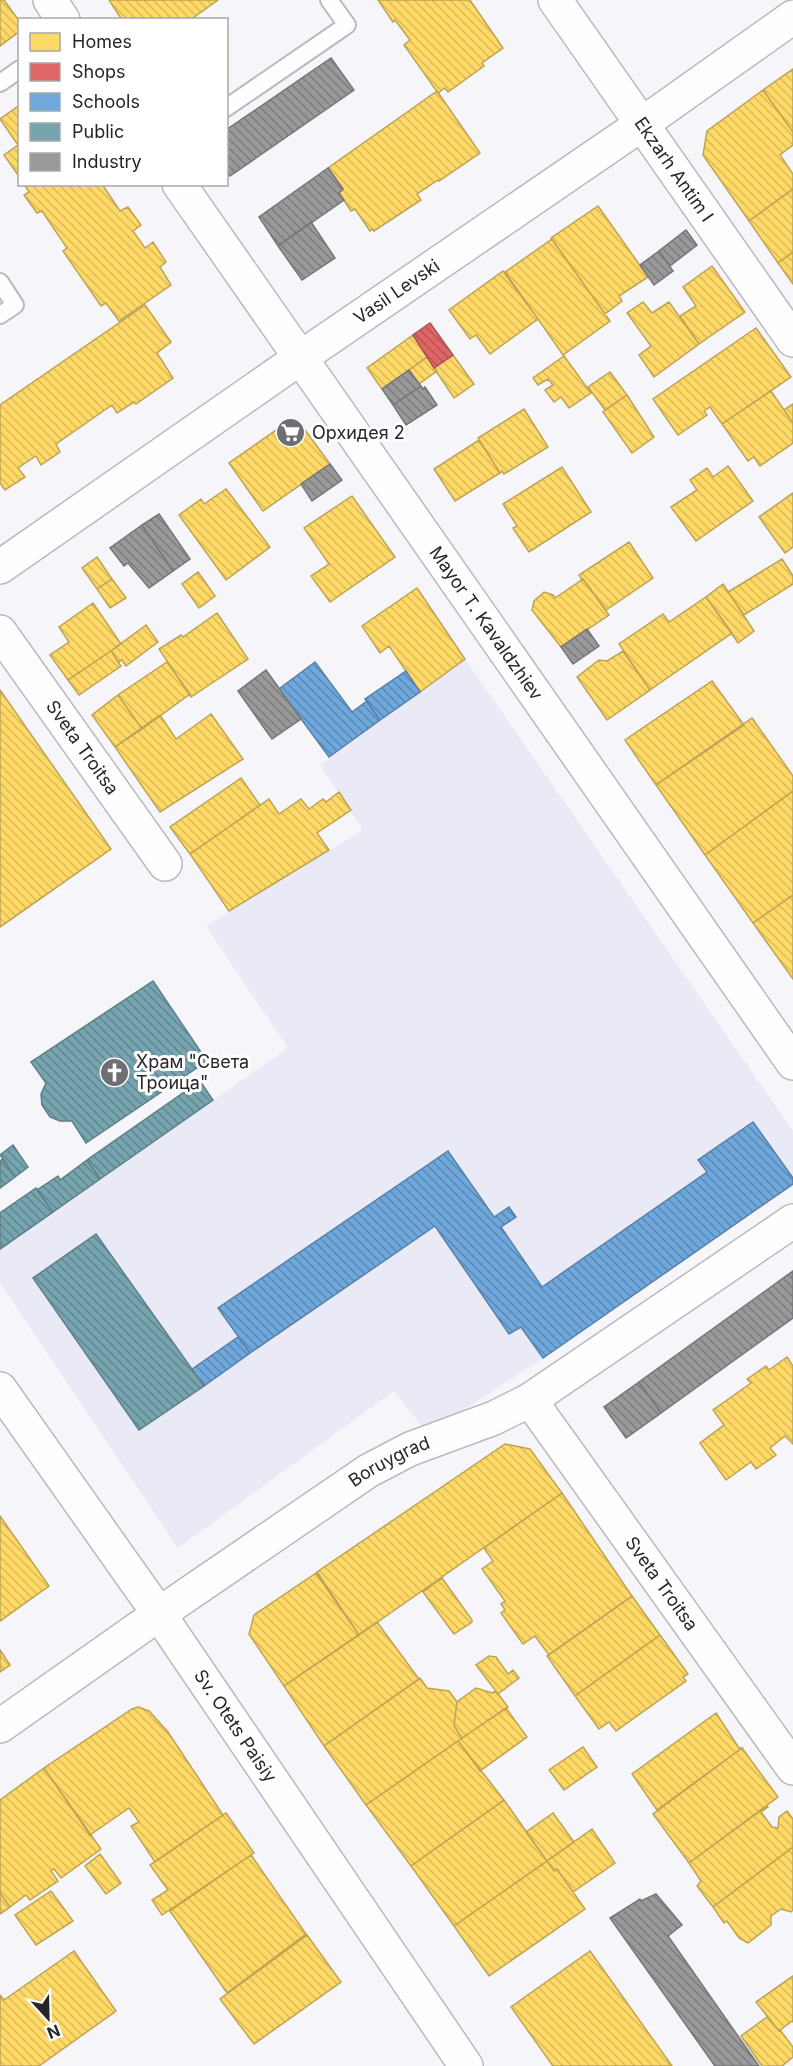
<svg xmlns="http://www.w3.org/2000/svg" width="793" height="2066" font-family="Inter,sans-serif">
<defs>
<pattern id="homes-back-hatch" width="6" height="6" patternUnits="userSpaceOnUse" patternTransform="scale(1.5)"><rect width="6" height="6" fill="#ffd966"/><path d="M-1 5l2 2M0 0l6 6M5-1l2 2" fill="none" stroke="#daba59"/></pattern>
<pattern id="shops-back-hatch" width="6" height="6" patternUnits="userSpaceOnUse" patternTransform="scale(1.5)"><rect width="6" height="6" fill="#e06666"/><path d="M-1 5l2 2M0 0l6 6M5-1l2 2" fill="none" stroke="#b55454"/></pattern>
<pattern id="schools-back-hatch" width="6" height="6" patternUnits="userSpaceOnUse" patternTransform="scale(1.5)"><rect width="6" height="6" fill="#6fa8dc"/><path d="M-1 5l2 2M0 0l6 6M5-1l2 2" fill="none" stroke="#5b89b3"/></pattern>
<pattern id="public-back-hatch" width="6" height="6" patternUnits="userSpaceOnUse" patternTransform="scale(1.5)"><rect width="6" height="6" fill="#76a5af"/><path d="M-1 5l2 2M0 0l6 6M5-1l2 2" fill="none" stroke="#61868f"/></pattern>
<pattern id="industry-back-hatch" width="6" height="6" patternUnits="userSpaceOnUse" patternTransform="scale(1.5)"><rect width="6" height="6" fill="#999"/><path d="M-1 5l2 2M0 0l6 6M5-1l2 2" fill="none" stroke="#7d7d7d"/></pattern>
</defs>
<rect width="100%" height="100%" fill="#f5f5fa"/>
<path fill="#eaeaf6" d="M465 659 793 1131V1184L543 1358 428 1434 394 1391 178 1548 0 1283V1249L288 1048 206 926 363 830 320 765Z"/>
<path fill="url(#homes-back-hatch)" stroke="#bea354" stroke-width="1.5" d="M0 0H4L20 22V31L0 46Z
M109 0H218L190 20H122Z
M378 0H470L503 48 482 63 484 66 448 92 445 88 438 93 404 45 410 40 395 20 393 22Z
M793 69V132L763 90Z
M763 90 793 132V145L780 155 793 174V189L749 221 703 155 707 131Z
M437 91 480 153 439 181 438 180 417 194 421 200 374 231 372 229 370 231 355 209 351 211 339 193 343 189 328 168Z
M20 105V178L4 155 18 145 0 119Z
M24 184H102L120 211 128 207 141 225 133 231 145 248 153 242 166 262 160 267 171 285 119 321 106 303 101 306 63 251 67 248 42 211 37 213 24 195 29 192Z
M793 189V252L778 263 749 221Z
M598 206 648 277 619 296 622 301 605 314 551 238Z
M552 239 610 321 563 355 505 272Z
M793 252V284L778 263Z
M712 266 745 312 699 344 680 316 696 306 683 287Z
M503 271 538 319 490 354 476 335 470 339 449 310Z
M643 302 652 313 669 302 699 344 654 377 639 355 651 346 627 313Z
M145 305 171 342 157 353 173 378 136 404 134 402 117 413 112 405 56 444 60 452 41 465 36 456 18 468 25 477 5 490 0 483V405Z
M756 328 791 377 722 424 710 407 704 411 707 415 678 435 653 399Z
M413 335 427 357 382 389 367 368Z
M453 355 474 384 454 398 434 368Z
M564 356 591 393 569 408 561 397 554 402 545 390 553 385 548 379 538 385 533 378Z
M427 357 437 371 419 384 409 370Z
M610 372 627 395 605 410 588 387Z
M771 391 793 423V443L760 466 754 457 748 461 722 424Z
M627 395 654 437 632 453 603 412Z
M793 404V423L784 410Z
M524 409 548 447 504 474 502 471 500 473 478 438Z
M289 421 300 423 330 464 263 511 229 463Z
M479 440 500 473 455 501 434 469Z
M728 466 753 501 696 541 671 507 697 490 690 480 707 468 713 477Z
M562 467 591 512 529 552 513 528 517 526 503 504Z
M226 489 270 547 226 580 179 515 201 499 204 504Z
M793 493V547L785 553 759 517Z
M352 496 395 557 330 602 311 576 329 564 304 528Z
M629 542 653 578 606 610 583 579 582 580 579 575Z
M97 557 112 579 97 589 82 568Z
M782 559 793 576V584L744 615 728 592Z
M198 572 215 596 199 608 182 584Z
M112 579 126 598 110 608 97 589Z
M583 579 609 615 561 647 532 610 534 601 544 592 553 595 555 598Z
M723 584 754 631 738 643 706 597Z
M417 588 465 659 420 692 389 646 380 653 362 626Z
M706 597 732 633 650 690 619 644 663 614 669 622Z
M93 603 121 644 68 680 50 655 69 642 59 627Z
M217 613 248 659 191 697 159 649 181 635 183 637Z
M146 625 158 642 126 666 122 660 118 662 111 651Z
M111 651 121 666 79 695 68 680Z
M623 651 650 690 607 720 577 677 599 660 607 661Z
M167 662 190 694 142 729 118 695Z
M712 681 744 725 656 785 625 740Z
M0 690 111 849 0 927Z
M118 695 142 729 115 747 92 715Z
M211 714 243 759 160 812 115 747 160 715 176 739Z
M752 718 793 776V791L705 855 656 785Z
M241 778 260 805 190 854 170 827Z
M793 791V895L753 923 705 855Z
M339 792 351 810 317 833 329 850 229 911 190 854 269 799 279 814 301 799 309 809 323 799 326 802Z
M793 895V979L753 923Z
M787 1357 793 1366V1444L785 1436 770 1448 776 1455 756 1469 751 1462 726 1480 700 1443 724 1425 713 1410 751 1383 747 1379 766 1366 769 1370Z
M505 1444 530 1449 562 1493 359 1635 317 1572Z
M562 1493 632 1596 549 1655 535 1636 523 1644 501 1613 505 1610 501 1604 505 1601 482 1569 493 1561 484 1548Z
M0 1516 49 1586 0 1621Z
M316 1573 359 1635 284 1686 249 1634 254 1615Z
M442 1578 472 1620V1622L454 1634 423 1592Z
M632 1596 660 1635 575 1696 547 1656Z
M377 1622 419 1679 324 1746 284 1686Z
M660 1635 688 1674 683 1677 686 1681 616 1731 609 1722 599 1729 575 1696Z
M0 1650 10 1665 0 1672Z
M489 1656 496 1657 508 1674 513 1670 519 1678 498 1694 476 1665Z
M420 1678 427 1688 449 1691 457 1702 454 1726 462 1738 366 1805 324 1746Z
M476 1688 492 1693 496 1691 508 1707 462 1738 454 1726 457 1702Z
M138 1707 149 1711 168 1732 223 1815 155 1862 131 1826 139 1822 129 1808 90 1835 44 1768 132 1709Z
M506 1708 527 1737 480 1771 458 1741Z
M716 1713 739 1748H742L657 1810 632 1774Z
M458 1741 504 1800 411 1866 366 1805Z
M583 1747 597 1767 564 1790 549 1770Z
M742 1748 778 1797 689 1863 653 1814Z
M44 1768 101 1849 61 1878 54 1869 51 1871 58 1881 30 1900 26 1895 10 1907 0 1893V1800Z
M504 1800 547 1861 454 1926 411 1866Z
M767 1806 768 1807 761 1812 772 1827 778 1828 779 1817 787 1811 793 1819V1847L713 1907 697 1886 701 1881 689 1863Z
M226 1813 254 1853 162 1915 152 1900 168 1890 150 1865Z
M553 1813 574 1842 547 1861 526 1832Z
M592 1829 615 1863 573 1892 557 1869 554 1871 547 1861Z
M793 1847V1910L791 1912 781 1909 771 1916V1925L748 1943 739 1938 727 1921 724 1923 713 1907Z
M100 1854 121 1883 106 1894 85 1866Z
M251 1855 306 1934 227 1993 170 1911Z
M547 1861 554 1871 557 1869 585 1909 489 1976 454 1926Z
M51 1891 73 1921 36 1945 15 1915Z
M0 1893 10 1907 0 1914Z
M307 1935 341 1982 254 2044 220 1999Z
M74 1951 116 2011 39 2066H0V1995L4 2000Z
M590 1951 672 2066H553L511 2007Z
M793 1976V2022L792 2021 779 2031 756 2002Z
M767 2017 779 2031 780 2030 793 2047V2057L782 2066H762L741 2036Z"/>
<path fill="url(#shops-back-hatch)" stroke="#a85354" stroke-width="1.5" d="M430 323 453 355 434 368 413 335Z"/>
<path fill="url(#schools-back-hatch)" stroke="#5981a7" stroke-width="1.5" d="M315 662 352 712 367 701 380 720 329 757 279 689Z
M406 671 420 692 380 720 365 699Z
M753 1122 793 1178V1184L543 1358 521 1327 509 1334 435 1226 250 1353 218 1308 448 1151 494 1217 509 1207 516 1217 501 1227 542 1287 707 1172 698 1160Z
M238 1337 250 1353 204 1386 191 1370Z"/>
<path fill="url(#public-back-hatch)" stroke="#5e7f87" stroke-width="1.5" d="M153 981 207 1061 86 1143 72 1121H60L50 1117 42 1105 41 1094 46 1083 31 1062Z
M200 1081 213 1100 100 1179 87 1160Z
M13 1145 28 1167 15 1177 0 1155Z
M3 1159 15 1177 0 1188V1161Z
M87 1160 100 1179 53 1212 37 1190 58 1176 60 1180Z
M36 1188 53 1212 0 1249V1213Z
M96 1234 204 1386 139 1430 33 1278Z"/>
<path fill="url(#industry-back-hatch)" stroke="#767678" stroke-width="1.5" d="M331 58 354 90 230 176 226 171V130Z
M328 168 343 189 339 193 344 200 278 246 259 217Z
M311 222 335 258 302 280 278 246Z
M686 230 697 245 670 266 659 251Z
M659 251 673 271 654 285 640 265Z
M409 370 421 386 393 405 382 389Z
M421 386 423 389 425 387 437 405 406 425 393 405Z
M330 464 342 480 312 501 301 484Z
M159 514 190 559 173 571 142 525Z
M142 525 173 571 149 588 128 563 124 566 110 548Z
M587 629 599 646 573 664 561 647Z
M266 670 301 719 272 739 238 691Z
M793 1271V1318L661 1413 639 1382Z
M639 1382 661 1413 626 1438 604 1407Z
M656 1894 682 1925 668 1936 759 2066H715L610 1918 640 1899 641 1901Z"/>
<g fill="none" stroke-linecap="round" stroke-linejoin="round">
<defs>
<path id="lane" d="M0 83 20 69
M226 108 347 25 329 0
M0 282 15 305 0 315"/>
<g id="street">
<path d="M50 0 63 20"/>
<path id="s1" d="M555 0 793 340"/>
<path id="s2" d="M179 184 793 1063"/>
<path id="s3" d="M0 567 300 358 642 124 793 17"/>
<path id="s4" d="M0 632 165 864"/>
<path id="s5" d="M530 1400 793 1768"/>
<path id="s6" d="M0 1726 159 1614 368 1471 410 1449 494 1418 530 1400 793 1221"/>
</g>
<g id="secondary">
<path id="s7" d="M0 1389 159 1614 466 2066"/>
</g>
</defs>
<use href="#lane" stroke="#bababe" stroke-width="20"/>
<use href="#street" stroke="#bababe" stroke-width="36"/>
<use href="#secondary" stroke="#bababe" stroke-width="36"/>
<use href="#lane" stroke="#fefefe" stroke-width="16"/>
<use href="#street" stroke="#fefefe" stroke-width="33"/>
<use href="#secondary" stroke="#fefefe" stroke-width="33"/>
</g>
<defs>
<symbol id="supermarket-disc" viewBox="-11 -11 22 22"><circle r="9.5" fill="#6e6e73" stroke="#fff"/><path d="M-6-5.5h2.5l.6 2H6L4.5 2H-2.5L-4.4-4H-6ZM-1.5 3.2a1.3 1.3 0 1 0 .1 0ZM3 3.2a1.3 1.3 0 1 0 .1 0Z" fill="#fff"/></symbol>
<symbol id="church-disc" viewBox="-11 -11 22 22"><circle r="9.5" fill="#6e6e73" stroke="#fff"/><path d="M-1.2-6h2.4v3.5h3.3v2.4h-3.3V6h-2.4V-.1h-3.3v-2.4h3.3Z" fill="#fff"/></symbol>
</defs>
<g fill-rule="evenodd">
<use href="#supermarket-disc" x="274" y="416" width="33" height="33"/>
<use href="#church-disc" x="98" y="1056" width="33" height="33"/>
</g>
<g text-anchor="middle" stroke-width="6" stroke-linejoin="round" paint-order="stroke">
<g font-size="18" fill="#26262a" stroke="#fff">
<text dy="6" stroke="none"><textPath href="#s1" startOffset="207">Ekzarh Antim I</textPath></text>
<text dy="6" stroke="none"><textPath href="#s3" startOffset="483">Vasil Levski</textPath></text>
<text dy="6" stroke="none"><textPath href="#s2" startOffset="536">Mayor T. Kavaldzhiev</textPath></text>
<text dy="6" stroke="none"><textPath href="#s4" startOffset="142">Sveta Troitsa</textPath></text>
<text dy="6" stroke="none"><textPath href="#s6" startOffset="471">Boruygrad</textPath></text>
<text dy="6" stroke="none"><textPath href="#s5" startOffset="226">Sveta Troitsa</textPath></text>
<text dy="6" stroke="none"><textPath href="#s7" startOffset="411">Sv. Otets Paisiy</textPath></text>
</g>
<g font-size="18" fill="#26262a" stroke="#fff" text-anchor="start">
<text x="312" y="439">Орхидея 2</text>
<text x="136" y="1068">Храм "Света<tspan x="136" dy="21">Троица"</tspan></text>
</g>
</g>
<rect x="18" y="18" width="210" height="168" fill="#ffffff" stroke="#a8a8aa" stroke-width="1.5"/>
<rect x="30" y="33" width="30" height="18" fill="#ffd966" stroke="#a8a8aa" stroke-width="1.5"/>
<text x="72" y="48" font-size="18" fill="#26262a">Homes</text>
<rect x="30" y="63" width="30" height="18" fill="#e06666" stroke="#a8a8aa" stroke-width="1.5"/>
<text x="72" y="78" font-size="18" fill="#26262a">Shops</text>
<rect x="30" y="93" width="30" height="18" fill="#6fa8dc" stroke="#a8a8aa" stroke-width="1.5"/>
<text x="72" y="108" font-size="18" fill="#26262a">Schools</text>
<rect x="30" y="123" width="30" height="18" fill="#76a5af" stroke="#a8a8aa" stroke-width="1.5"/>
<text x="72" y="138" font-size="18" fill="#26262a">Public</text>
<rect x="30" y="153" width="30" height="18" fill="#999999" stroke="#a8a8aa" stroke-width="1.5"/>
<text x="72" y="168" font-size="18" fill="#26262a">Industry</text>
<g transform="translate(48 2018) rotate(158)" stroke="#ffffff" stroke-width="4.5" paint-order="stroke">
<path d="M0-4.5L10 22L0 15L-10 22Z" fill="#26262a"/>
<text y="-9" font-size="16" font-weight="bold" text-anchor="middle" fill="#26262a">N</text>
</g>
</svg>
